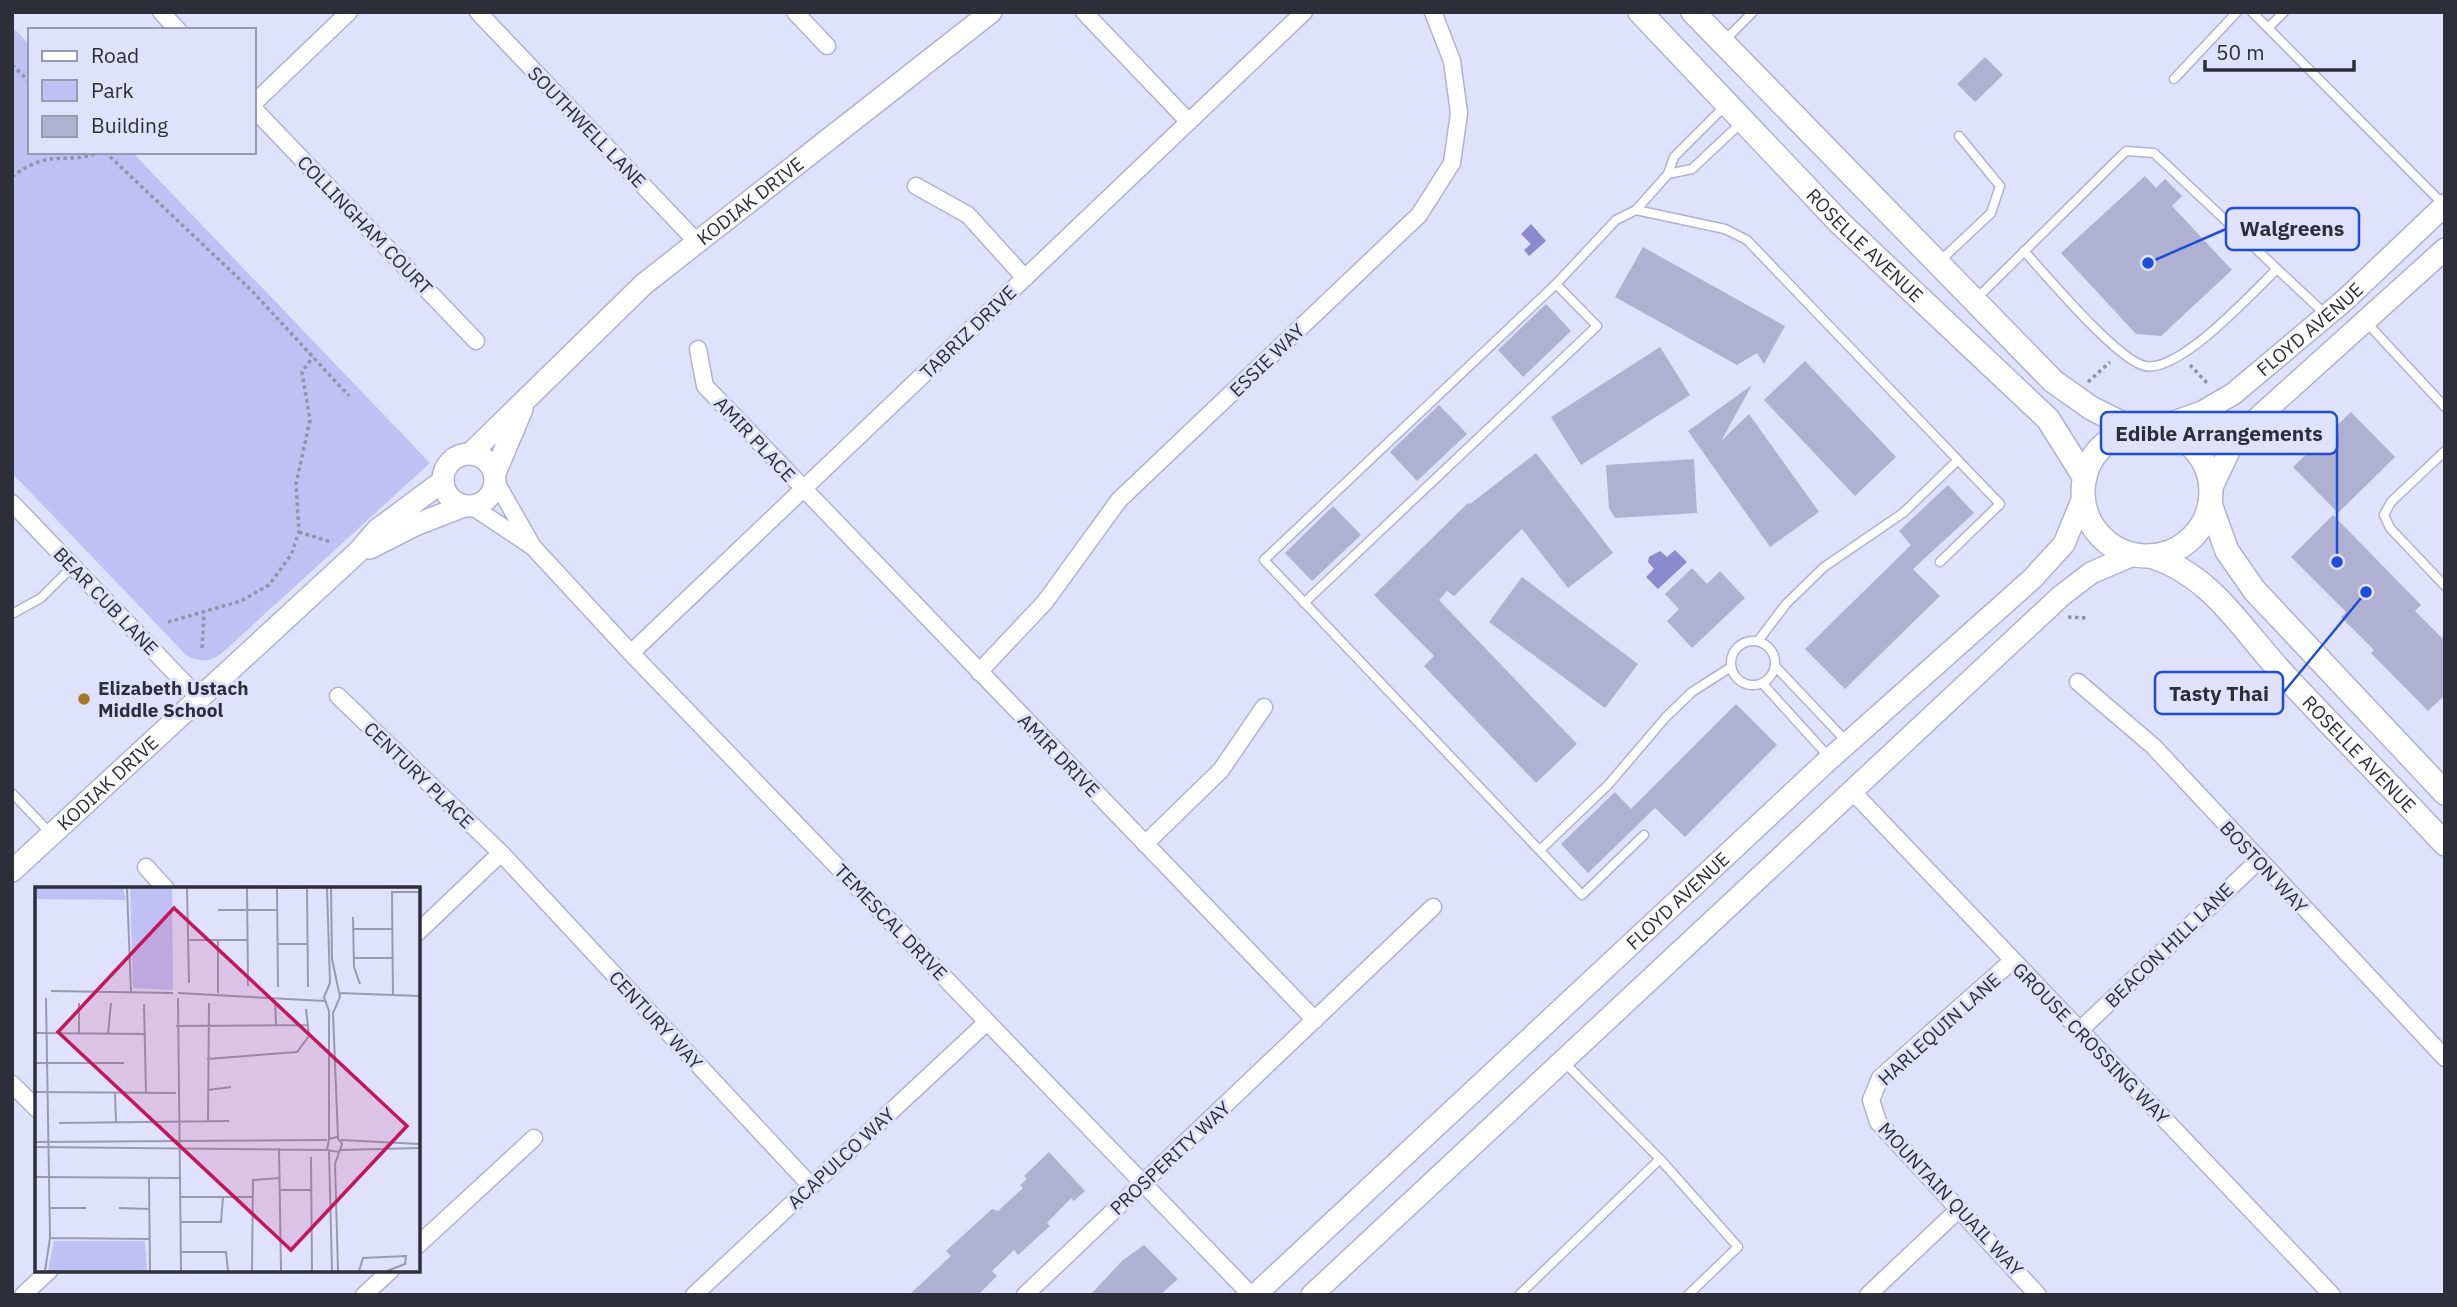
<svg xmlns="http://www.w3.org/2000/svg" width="2457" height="1307" font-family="'IBM Plex Sans',sans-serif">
<rect width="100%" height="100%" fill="#e0e1fd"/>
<path fill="#c0c0f5" d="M12 27 30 45V152H132L430 463 222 653C211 662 199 663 186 655L12 473Z"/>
<path fill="#8b8acc" d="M1531 224 1546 241 1529 256 1524 250 1531 244 1521 234Z
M1675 550 1687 562 1658 589 1646 577 1654 569 1648 562 1649 557 1660 551 1667 557Z"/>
<path fill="#b0b0d2" d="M1985 57 2003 75 1975 102 1957 84Z
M2145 176 2156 188 2165 179 2182 196 2172 206 2232 270 2161 336 2136 334 2061 253Z
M1643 247 1785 326 1764 364 1757 353 1737 365 1615 297Z
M1546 304 1571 331 1523 377 1498 350Z
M1660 347 1690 395 1581 465 1551 417Z
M1805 361 1896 457 1855 496 1764 400Z
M1752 385 1721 441 1749 414 1819 512 1770 547 1688 431Z
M1439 405 1467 434 1417 481 1390 452Z
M2351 412 2395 457 2338 513 2293 467Z
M1536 453 1613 553 1568 588 1522 529 1454 596 1447 591 1439 600 1577 744 1536 783 1424 666 1434 656 1374 595 1468 503 1470 504Z
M1694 459 1697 513 1615 518 1609 508 1606 465Z
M1948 485 1974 513 1913 569 1940 596 1845 689 1805 649 1911 545 1899 531Z
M1333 506 1361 535 1312 581 1285 553Z
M2333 515 2421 605 2415 611 2445 641V695L2428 711 2371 653 2374 650 2341 617 2346 612 2291 557Z
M1692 568 1707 584 1720 571 1745 598 1692 648 1667 621 1679 609 1665 594Z
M1522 577 1638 664 1605 708 1489 622Z
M1736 704 1777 745 1685 837 1655 808 1588 873 1561 844 1615 792 1631 809Z
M1049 1152 1085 1191 1074 1201 1071 1198 1047 1223 1050 1226 1018 1255 1014 1250 992 1271 997 1276 978 1295H909L951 1256 946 1251 992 1209 998 1211 1023 1188 1020 1185 1027 1179 1024 1176Z
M1144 1245 1178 1279 1160 1295H1090L1123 1260Z"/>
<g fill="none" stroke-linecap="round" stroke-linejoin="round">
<defs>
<path id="service" d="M2252 12 2444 205
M2268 28 2284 12
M1723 42 1753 12
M2174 79 2237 12
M1668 174 1692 169 1741 123
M1636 210 1725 229 1747 240 2000 504 1940 562
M2024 251C2047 276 2117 360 2145 366 2180 373 2252 293 2277 269
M1940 261 1991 213 2000 186 1959 136
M1976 299 2126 151 2154 153 2325 314
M2366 322 2445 407
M2445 451 2391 502 2384 515 2390 528 2445 586
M1304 603 1597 326 1556 284
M12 614 41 598 73 566
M1731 663a22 22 0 1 1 44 0a22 22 0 1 1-44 0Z
M1758 641 1786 604 1824 567 1903 513 1958 460
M1776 667 1846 741
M1762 683 1829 757
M12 793 51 834
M1644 835 1582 895 1264 560 1556 284 1616 220 1636 210 1668 174 1674 157 1726 105
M1540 850 1608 785 1666 717 1692 692 1731 667
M1660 1159 1738 1247 1688 1295
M1519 1295 1660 1159 1563 1061"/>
<path id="minor" d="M161 12 178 30
M478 12 696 241
M795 12 827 46
M1084 12 1189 122
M254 103 349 12
M254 109 476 341
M916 186 968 215 1025 278
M698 349 705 386 1315 1020
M496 482 533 547 631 653 1251 1295
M12 503 199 698
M473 507 533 547
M631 653 1304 12
M979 672 1045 602 1119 500 1419 215 1452 163 1459 113 1452 61 1433 12
M2078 682 2153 746 2445 1058
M338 696 501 853 811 1186
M1852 791 2332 1295
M1145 844 1221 770 1264 707
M146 867 166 889
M418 932 501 853
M2012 961 1880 1078 1871 1100 1878 1122 2038 1295
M2080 1030 2258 861
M12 1084 37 1109
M418 1245 534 1138
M23 1295 50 1270
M364 1295 391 1270
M694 1295 987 1022
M1025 1295 1433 907
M1868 1295 1959 1209"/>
<g id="tertiary">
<path id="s1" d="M2157 428 2202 412 2233 394 2345 300 2445 205"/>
<circle cx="469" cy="480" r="26"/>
<path id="s2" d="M470 454 644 284 991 12"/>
<path d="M495 473 522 409"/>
<path d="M2212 487 2230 449 2252 423 2445 249"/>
<path d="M370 548 415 525 464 506"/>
<path id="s3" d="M12 871 358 552 377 530 443 481"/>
<path id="s4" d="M1255 1295 1824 764 2032 579 2064 544 2083 498"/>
<path d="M1312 1295 2061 596 2091 573 2133 555"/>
</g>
<g id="secondary">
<path id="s5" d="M1640 12 1841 224 2048 419 2085 478"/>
<path d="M1693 12 2053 381 2091 408 2133 429"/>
<circle cx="2147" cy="492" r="64"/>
<path d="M2210 504 2227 551 2255 591 2445 793"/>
<path id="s6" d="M2151 556C2215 577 2242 631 2287 678 2339 734 2393 788 2445 844"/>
</g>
</defs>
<use href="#service" stroke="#b0b1d3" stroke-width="11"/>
<use href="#minor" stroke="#b0b1d3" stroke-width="19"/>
<use href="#tertiary" stroke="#b0b1d3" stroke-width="24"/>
<use href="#secondary" stroke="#b0b1d3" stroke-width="26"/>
<path stroke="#9293a8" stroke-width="3.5" stroke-dasharray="3.5 3.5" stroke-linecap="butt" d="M12 65 30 82
M105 152 251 290 349 396
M12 177C50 147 67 166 99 152
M2190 365 2209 385
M2088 382 2110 362
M299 532 331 542
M2068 617 2086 618
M168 622 241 601 269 585 291 555 299 532 296 484 310 420 302 372 313 357
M202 648 204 614"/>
<use href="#service" stroke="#fff" stroke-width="8"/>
<use href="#minor" stroke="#fff" stroke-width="16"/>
<use href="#tertiary" stroke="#fff" stroke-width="21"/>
<use href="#secondary" stroke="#fff" stroke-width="23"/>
</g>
<circle fill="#a6762a" stroke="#e0e1fd" stroke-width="2.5" cx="84" cy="699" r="7"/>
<g text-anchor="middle" stroke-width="6" stroke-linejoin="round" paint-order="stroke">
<g font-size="19" fill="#2e2e3b" stroke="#e0e1fd">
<text transform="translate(587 127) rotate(46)" y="7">SOUTHWELL LANE</text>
<text dy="7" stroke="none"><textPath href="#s2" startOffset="378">KODIAK DRIVE</textPath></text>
<text transform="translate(365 225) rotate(46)" y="7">COLLINGHAM COURT</text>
<text dy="7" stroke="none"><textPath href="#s5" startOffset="324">ROSELLE AVENUE</textPath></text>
<text dy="7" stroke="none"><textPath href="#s1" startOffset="184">FLOYD AVENUE</textPath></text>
<text transform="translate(968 332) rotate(-44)" y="7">TABRIZ DRIVE</text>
<text transform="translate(1267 360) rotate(-44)" y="7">ESSIE WAY</text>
<text transform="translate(755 439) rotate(47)" y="7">AMIR PLACE</text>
<text transform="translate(106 601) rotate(46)" y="7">BEAR CUB LANE</text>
<text dy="7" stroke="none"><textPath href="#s6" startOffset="290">ROSELLE AVENUE</textPath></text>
<text transform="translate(1059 755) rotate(46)" y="7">AMIR DRIVE</text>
<text transform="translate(419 775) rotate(44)" y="7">CENTURY PLACE</text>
<text dy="7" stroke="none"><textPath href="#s3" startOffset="130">KODIAK DRIVE</textPath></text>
<text transform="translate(2264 867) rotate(47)" y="7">BOSTON WAY</text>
<text dy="7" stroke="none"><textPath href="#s4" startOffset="578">FLOYD AVENUE</textPath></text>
<text transform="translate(891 922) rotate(46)" y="7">TEMESCAL DRIVE</text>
<text transform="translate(2169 945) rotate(-44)" y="7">BEACON HILL LANE</text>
<text transform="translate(656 1020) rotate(47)" y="7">CENTURY WAY</text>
<text transform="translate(1939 1029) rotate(-42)" y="7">HARLEQUIN LANE</text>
<text transform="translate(2091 1043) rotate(46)" y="7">GROUSE CROSSING WAY</text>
<text transform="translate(841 1158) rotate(-43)" y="7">ACAPULCO WAY</text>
<text transform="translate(1170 1158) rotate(-43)" y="7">PROSPERITY WAY</text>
<text transform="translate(1951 1199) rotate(47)" y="7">MOUNTAIN QUAIL WAY</text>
</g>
<g font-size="19" font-weight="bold" fill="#2e2e3b" stroke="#e0e1fd" text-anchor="start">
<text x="98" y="695">Elizabeth Ustach<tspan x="98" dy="22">Middle School</tspan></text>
</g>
</g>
<g transform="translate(35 887)">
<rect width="385" height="385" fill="#e0e1fd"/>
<path d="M0 1H88L91 13 0 12ZM95 1H137L138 103 98 101ZM19 354H110L112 384H13Z" fill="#c0c0f5"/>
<path fill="none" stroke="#9999af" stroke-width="2" d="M92 1 96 105M152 1 154 96M212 1 213 99M242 1 243 100M242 1H271M272 1 273 100M292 1 295 96 289 110 294 124V251M296 1 297 72 305 110 298 126 303 251M183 23H242M318 30 319 80 325 97M318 42H357M153 53H213M183 53V106M243 57H272M319 71H357M16 104 138 106M143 106 290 114M304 106 385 109M358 109 357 5H385M143 111 146 384M240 111 241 138M44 116V146M109 117 111 206M141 139 273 138M0 146 111 147M73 147 76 116M172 172 262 165 274 149 271 122M0 176H89M173 203 196 200M0 205 141 206M80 206 81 235M173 234 174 116M24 236 194 234M306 253 385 257M0 255 292 253M0 260 292 263M244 261 246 384M305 263 385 261M294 264 297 384M276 270 277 384M0 290 144 291M114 291 115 384M245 303H277M145 310H218M15 321H51M84 321 115 322M145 335H186L188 310M15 351 115 352M145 365H191L193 384M10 384 15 351 11 111M217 384 218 293 245 291M303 384 300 277 307 257 302 250 294 252 292 263 304 265M324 384 328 371 371 369 370 377 352 384"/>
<path fill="#c2185b" fill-opacity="0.15" stroke="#c2185b" stroke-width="3.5" d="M139 21 372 239 256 363 23 145Z"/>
<rect width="385" height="385" fill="none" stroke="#2e2e3b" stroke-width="3.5"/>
</g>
<path fill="none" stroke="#1d4ed8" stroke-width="2.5" d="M2148 263L2226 229M2337 562L2337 433M2366 592L2283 693"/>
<g fill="#1d4ed8" stroke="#e0e1fd" stroke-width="2.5">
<circle cx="2148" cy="263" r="7"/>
<circle cx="2337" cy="562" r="7"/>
<circle cx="2366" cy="592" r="7"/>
</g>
<g fill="#e0e1fd" stroke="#1d4ed8" stroke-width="2.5">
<rect x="2226" y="208" width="133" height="42" rx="7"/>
<rect x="2101" y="412" width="236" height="42" rx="7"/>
<rect x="2155" y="672" width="128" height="42" rx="7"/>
</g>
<g font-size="21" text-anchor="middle" font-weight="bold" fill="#2e2e3b">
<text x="2292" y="236">Walgreens</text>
<text x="2219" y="441">Edible Arrangements</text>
<text x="2219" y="701">Tasty Thai</text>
</g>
<rect width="2457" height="1307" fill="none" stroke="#2e2e3b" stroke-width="28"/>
<rect x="28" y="28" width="228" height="126" fill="#e0e1fd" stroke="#9999af" stroke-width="2"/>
<rect x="42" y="51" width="35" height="10" fill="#ffffff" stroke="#9999af" stroke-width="2"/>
<text x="91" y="63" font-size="21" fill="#2e2e3b">Road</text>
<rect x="42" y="80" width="35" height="21" fill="#c0c0f5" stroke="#9999af" stroke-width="2"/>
<text x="91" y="98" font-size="21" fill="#2e2e3b">Park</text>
<rect x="42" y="116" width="35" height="21" fill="#b0b0d2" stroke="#9999af" stroke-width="2"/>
<text x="91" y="133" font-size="21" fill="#2e2e3b">Building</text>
<path d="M2205 60v10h149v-10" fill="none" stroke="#2e2e3b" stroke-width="3.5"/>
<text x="2216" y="60" font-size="21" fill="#2e2e3b" stroke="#e0e1fd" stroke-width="5" paint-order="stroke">50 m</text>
</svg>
